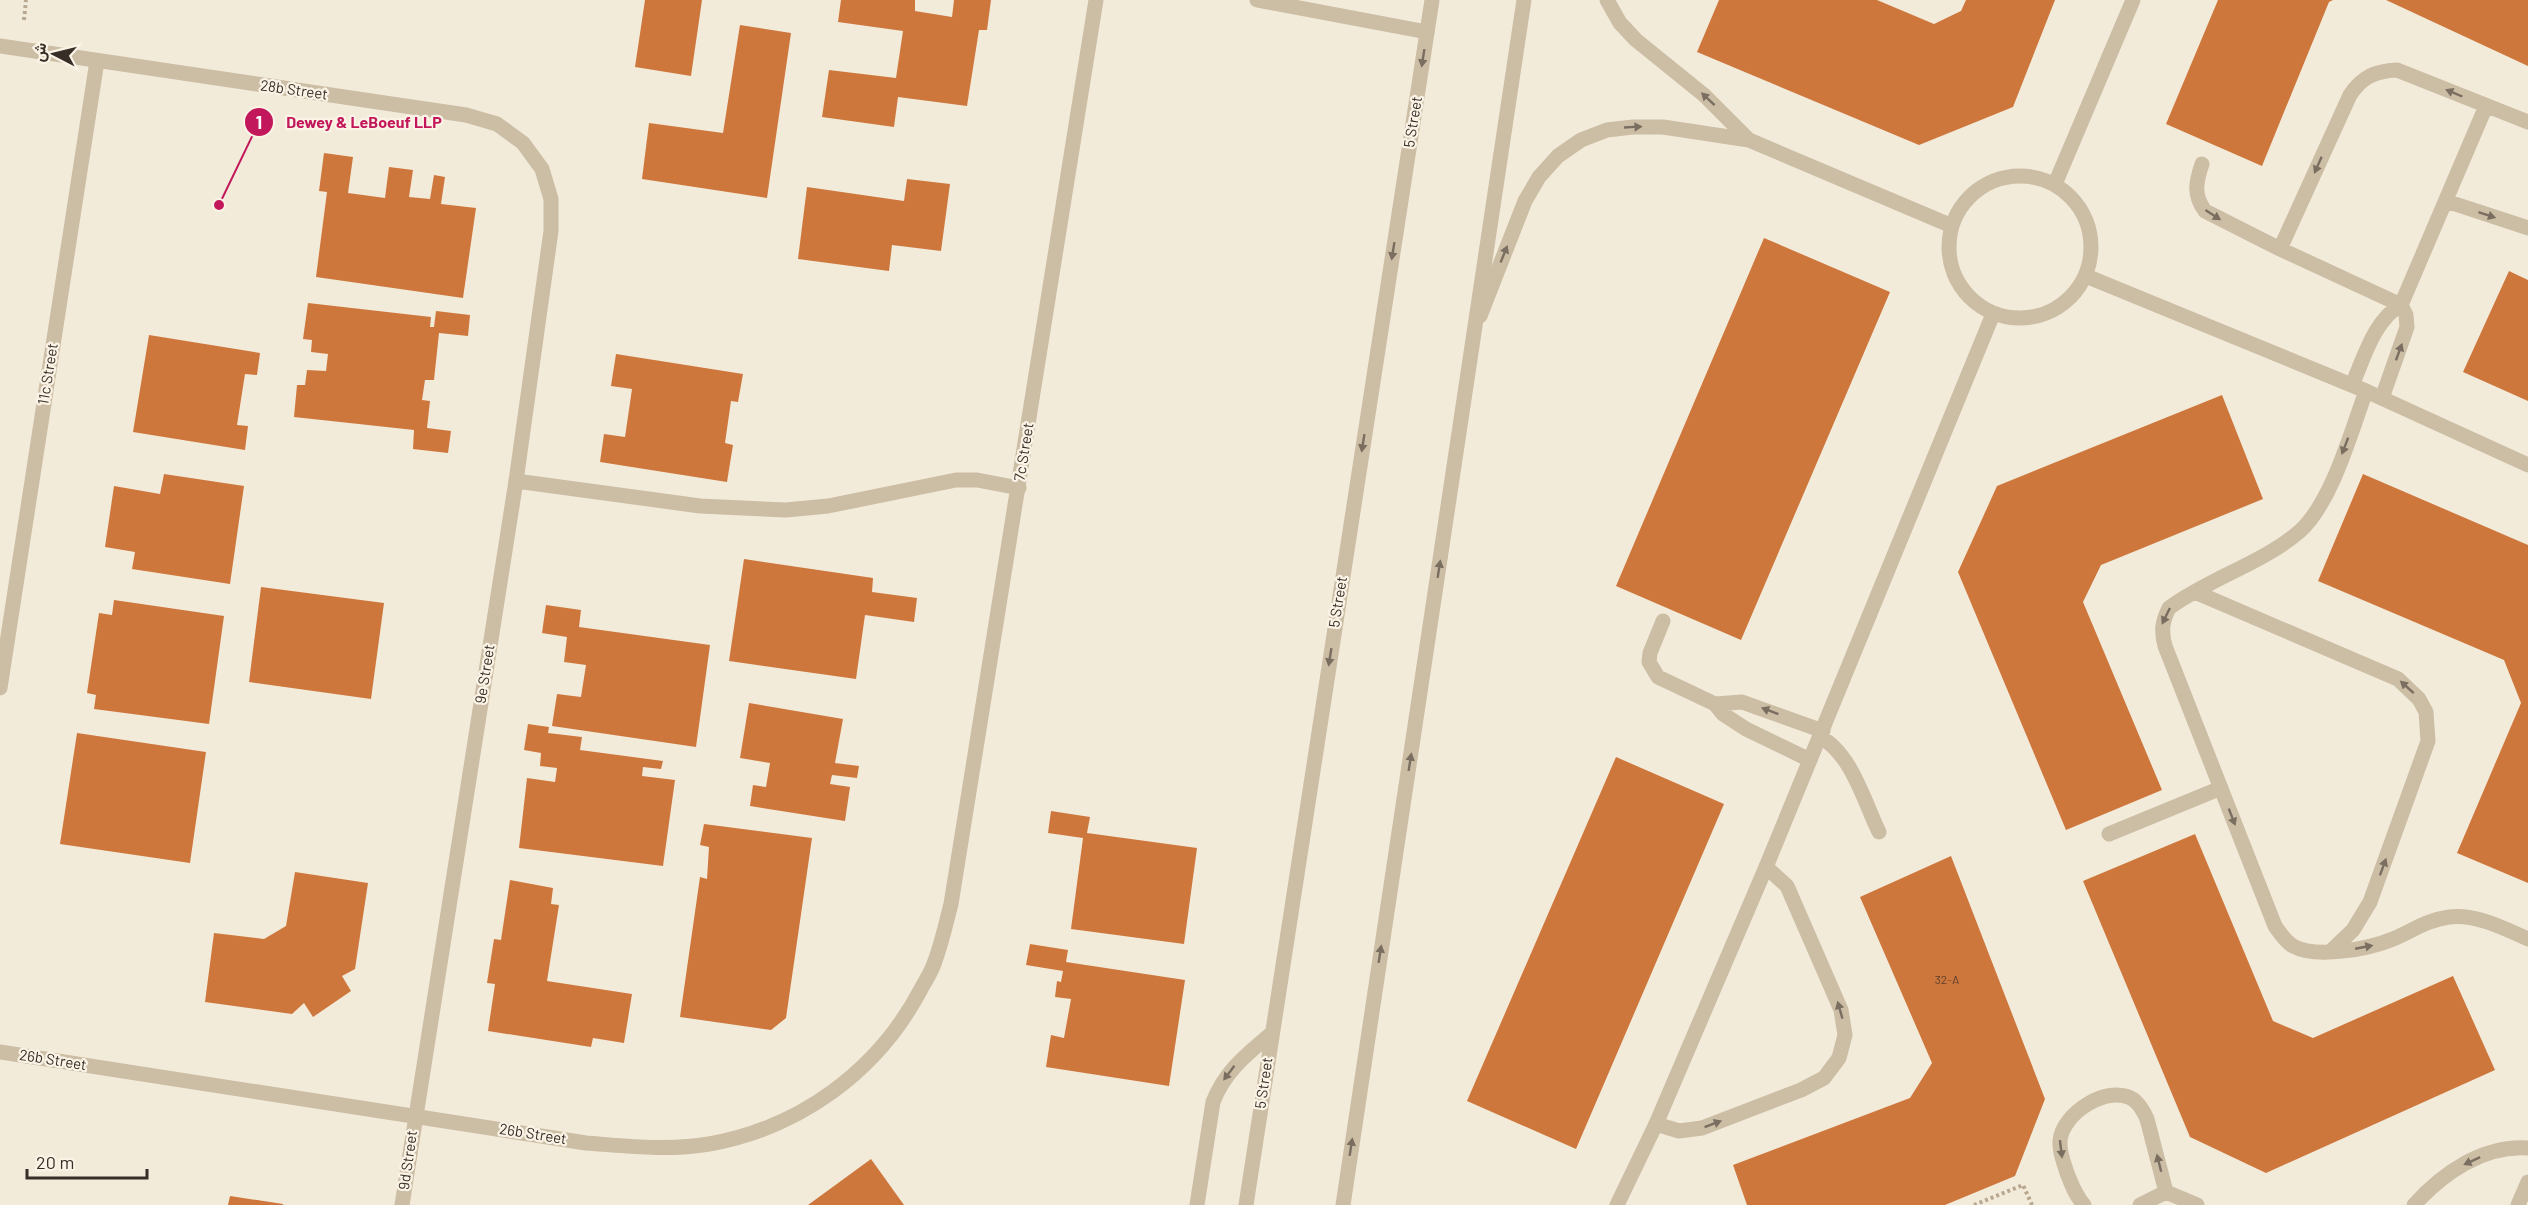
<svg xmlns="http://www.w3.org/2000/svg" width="2528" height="1205" font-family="Barlow,Vazirmatn,sans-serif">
<rect width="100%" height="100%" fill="#f3ebda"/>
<path fill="#ce773d" d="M645 0H702L691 76 635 67Z
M841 0H915V11L952 17 954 0H991L987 30H979L967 106 898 97 894 127 822 117 829 70 896 78 903 31 838 22Z
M1719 0H1877L1934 24 1961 11 1966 0H2055L2013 107 1919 145 1697 52Z
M2218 0H2333L2329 2 2262 166 2166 124Z
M2386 0H2528V66Z
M740 25 791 33 767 198 642 179 649 123 723 133Z
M324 153 353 157 348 193 385 198 389 167 413 170 409 197 430 199 434 175 445 177 441 204 476 208 463 298 316 277 327 192 319 191Z
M907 179 950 184 941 251 892 245 889 271 798 259 807 187 904 201Z
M1764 238 1890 292 1741 640 1616 586Z
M2509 271 2528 280V401L2463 372Z
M308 303 431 317 430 327H434L436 311 470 315 468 336 439 333 434 380H425L422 400 430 401 427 428 451 431 448 453 413 449 414 430 294 417 297 385H305L307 370 326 371 328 354 311 352 312 340 303 339Z
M149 335 260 353 257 375 245 374 237 425 248 426 245 450 133 432Z
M616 354 743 374 738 402 731 401 725 443 733 445 727 482 600 462 604 434 625 437 632 389 611 386Z
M2222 395 2263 499 2101 565 2083 602 2162 790 2066 830 1958 572 1997 486Z
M164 474 244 486 230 584 132 569 135 552 105 547 114 486 160 494Z
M2363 474 2528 545V883L2457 853 2521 703 2504 660 2318 581Z
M744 559 873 578 872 592 917 598 914 622 865 615 856 679 729 661Z
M261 587 384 603 371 699 249 682Z
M114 600 224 616 209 724 94 709 96 695 87 693 99 613 112 615Z
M546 605 581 610 579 627 710 645 696 747 552 726 557 694 581 697 586 665 564 662 567 637 542 633Z
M749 703 843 719 835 763 859 766 857 778 832 775 830 784 850 787 845 821 750 806 753 785 766 787 770 763 740 758Z
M528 724 549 727 548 733 582 737 580 750 663 761 661 769 643 767 642 776 675 780 663 866 519 848 527 778 555 782 557 768 540 766 541 753 524 750Z
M77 733 206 752 190 863 60 844Z
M1616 757 1724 804 1576 1149 1467 1101Z
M1051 811 1090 817 1087 833 1197 848 1184 944 1071 929 1083 838 1048 833Z
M704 824 812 838 786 1018 771 1030 680 1017 700 877 707 879 709 847 700 845Z
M2195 834 2273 1021 2313 1038 2453 976 2495 1070 2266 1173 2190 1137 2083 881Z
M1951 856 2045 1099 2015 1176 1945 1205H1747L1733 1165 1910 1098 1932 1063 1860 897Z
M295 872 368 883 355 969 342 976 351 991 313 1017 304 1003 292 1014 205 1002 214 933 264 939 286 926Z
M510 880 553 888 551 904 559 905 547 981 632 994 624 1043 593 1038 591 1047 488 1031 495 984 487 983 494 939 501 940Z
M1030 944 1068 950 1066 962 1185 980 1169 1086 1046 1067 1051 1035 1064 1038 1071 999 1055 997 1057 981 1061 982 1063 971 1026 965Z
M871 1159 904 1205H808Z
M230 1196 283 1204V1205H228Z"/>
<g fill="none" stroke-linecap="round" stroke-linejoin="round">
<path stroke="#b8a78f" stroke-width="4" stroke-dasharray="3 3" stroke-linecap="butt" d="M24 20 26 0
M1974 1205 2023 1185 2032 1205"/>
<path stroke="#ccbda5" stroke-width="15" d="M1257 0 1427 32
M2202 164C2196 182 2193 195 2205 211L2280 249 2401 305 2406 315 2407 327 2382 398
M2446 201 2528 228
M2280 249 2350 95C2362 77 2375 71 2397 70L2528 122
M2352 385C2364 358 2374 320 2401 305L2486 106
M2366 391C2351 432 2332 502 2300 531 2265 562 2208 579 2169 608 2162 622 2161 631 2165 646L2275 926C2280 933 2285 941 2293 946 2316 959 2369 949 2393 939 2412 931 2427 920 2449 917 2477 914 2503 928 2528 939
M516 481 700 506 786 510 828 506 956 480H977L1019 488
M2195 592 2398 679 2419 699 2426 712 2428 741 2370 902 2353 930 2331 951
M1663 621 1650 653 1649 662 1658 677 1715 704 1723 714 1746 729 1810 760
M1715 704 1742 702 1823 731
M1820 737C1851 753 1864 801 1879 832
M2109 834 2221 788
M1656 1124 1679 1131 1702 1128 1801 1090 1824 1078 1839 1058 1845 1035 1841 1010 1787 886 1766 867
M2166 1192 2197 1205
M1197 1205 1213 1102C1225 1071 1247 1054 1272 1033
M2084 1205C2075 1195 2072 1185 2067 1173 2064 1163 2059 1152 2060 1141 2062 1113 2109 1083 2134 1100 2140 1105 2144 1112 2147 1119L2166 1192 2140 1205"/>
<path stroke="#ccbda5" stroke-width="15" d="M1607 0 1620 23 1636 40 1704 95 1749 140
M0 46 466 115 497 124 523 143 542 169 551 199V231L516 481 402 1205
M1949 247a71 71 0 1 1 142 0a71 71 0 1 1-142 0Z
M2055 184 2133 0
M2086 276 2366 391 2528 465
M1480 316 1525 201 1539 177 1558 156 1581 140 1607 130 1633 127H1663L1749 140 1952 226
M0 688 97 61
M0 1052 586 1143C627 1146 668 1151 709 1144 800 1128 878 1071 921 989 926 980 932 971 935 961 942 942 946 923 951 904L1096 0
M1617 1205 1656 1124 1766 867 1993 314
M2414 1205C2443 1173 2483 1145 2528 1148
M2518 1205 2528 1182"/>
<path stroke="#ccbda5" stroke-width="15" d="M1246 1205 1432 0
M1343 1205 1524 0"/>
</g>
<defs><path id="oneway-solid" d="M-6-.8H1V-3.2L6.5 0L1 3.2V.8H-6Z" transform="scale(1.5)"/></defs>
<g fill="#7a6e60">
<use href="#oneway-solid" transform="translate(1423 58) rotate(99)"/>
<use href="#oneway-solid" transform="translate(2454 93) rotate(-157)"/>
<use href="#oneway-solid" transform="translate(1708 99) rotate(-137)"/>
<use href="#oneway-solid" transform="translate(1633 127) rotate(-3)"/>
<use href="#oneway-solid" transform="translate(2318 165) rotate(114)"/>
<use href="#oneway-solid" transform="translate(2213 215) rotate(33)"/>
<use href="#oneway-solid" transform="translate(2487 215) rotate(18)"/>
<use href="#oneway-solid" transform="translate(1393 251) rotate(99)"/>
<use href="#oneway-solid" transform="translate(1504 254) rotate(-68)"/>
<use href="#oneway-solid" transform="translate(2399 352) rotate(-70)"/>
<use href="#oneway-solid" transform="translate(1363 443) rotate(99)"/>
<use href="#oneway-solid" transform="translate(2345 446) rotate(111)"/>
<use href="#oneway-solid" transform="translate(1439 569) rotate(-81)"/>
<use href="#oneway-solid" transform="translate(2166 616) rotate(116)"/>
<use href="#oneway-solid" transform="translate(1330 657) rotate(99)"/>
<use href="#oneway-solid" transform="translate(2407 687) rotate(-138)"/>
<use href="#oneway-solid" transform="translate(1770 711) rotate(-159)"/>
<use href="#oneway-solid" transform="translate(1410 762) rotate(-81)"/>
<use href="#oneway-solid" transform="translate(2232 817) rotate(69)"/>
<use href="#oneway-solid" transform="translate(2383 867) rotate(-70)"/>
<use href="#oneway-solid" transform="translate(2364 947) rotate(-11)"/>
<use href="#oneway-solid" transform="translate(1380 954) rotate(-81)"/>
<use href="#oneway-solid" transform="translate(1840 1010) rotate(-106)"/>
<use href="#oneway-solid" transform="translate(1229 1073) rotate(127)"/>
<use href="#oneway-solid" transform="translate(1713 1124) rotate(-21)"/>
<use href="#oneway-solid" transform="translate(1351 1147) rotate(-81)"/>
<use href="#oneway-solid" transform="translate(2061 1149) rotate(83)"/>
<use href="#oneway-solid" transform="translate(2472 1161) rotate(155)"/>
<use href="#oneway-solid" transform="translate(2159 1163) rotate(-104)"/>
</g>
<g text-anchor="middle" stroke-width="4.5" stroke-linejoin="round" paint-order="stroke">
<g font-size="12" fill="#5d402c">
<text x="1947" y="984">32-A</text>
</g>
<g font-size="15" fill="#372e27" stroke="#fbf4e6">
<text transform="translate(294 90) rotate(8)" y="5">28b Street</text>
<text transform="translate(1413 122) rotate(-81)" y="5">5 Street</text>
<text transform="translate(48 374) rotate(-81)" y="5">11c Street</text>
<text transform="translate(1024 452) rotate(-81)" y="5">7c Street</text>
<text transform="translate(1338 602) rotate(-81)" y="5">5 Street</text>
<text transform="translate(485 674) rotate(-81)" y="5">9e Street</text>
<text transform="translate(53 1060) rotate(9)" y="5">26b Street</text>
<text transform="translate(1264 1083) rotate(-82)" y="5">5 Street</text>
<text transform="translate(533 1134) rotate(9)" y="5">26b Street</text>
<text transform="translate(408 1160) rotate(-82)" y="5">9d Street</text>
</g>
</g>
<path fill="none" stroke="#c2185b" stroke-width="2" d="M219 205L259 122"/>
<g fill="#c2185b" stroke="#fbf4e6" stroke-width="2">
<circle cx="219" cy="205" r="6"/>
<circle cx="259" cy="122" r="15"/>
</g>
<g font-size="18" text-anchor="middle" font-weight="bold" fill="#fff">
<text x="259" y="129">1</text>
</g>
<g font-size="16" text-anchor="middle" font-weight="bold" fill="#c2185b" stroke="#fbf4e6" stroke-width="4.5" stroke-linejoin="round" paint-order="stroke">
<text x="364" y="128">Dewey &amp; LeBoeuf LLP</text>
</g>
<g transform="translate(54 54) rotate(277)" stroke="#fbf4e6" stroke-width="4.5" paint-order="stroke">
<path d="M0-4.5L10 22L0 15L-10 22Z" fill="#372e27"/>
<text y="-9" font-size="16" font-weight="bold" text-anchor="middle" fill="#372e27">ش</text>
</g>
<path d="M27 1169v9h120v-9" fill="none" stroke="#372e27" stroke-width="3"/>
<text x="36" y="1169" font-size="18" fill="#372e27" stroke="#fbf4e6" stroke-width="4.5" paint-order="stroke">20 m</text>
</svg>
